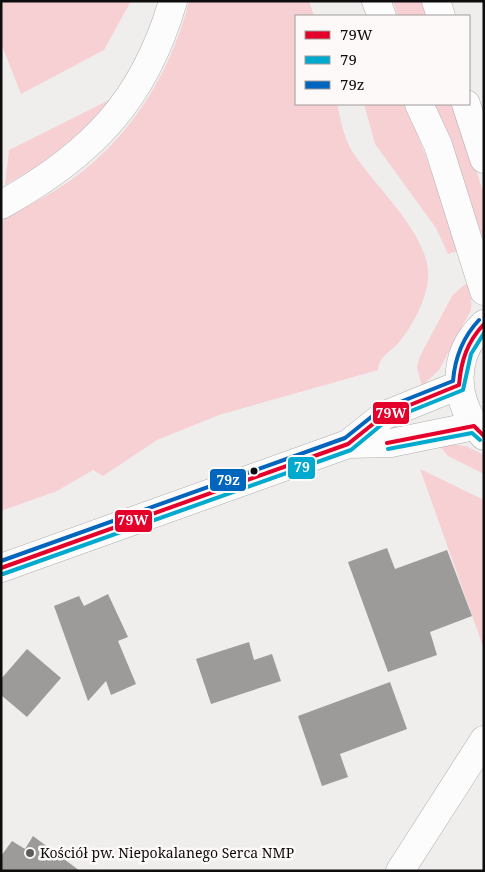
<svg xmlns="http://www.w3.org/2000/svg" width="485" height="872" font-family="'Noto Serif',serif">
<rect width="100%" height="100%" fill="#f0eded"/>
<path fill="#f7d0d4" d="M1 1H131L104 50 21 94 1 43Z
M189 1H309L314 16H296V104H337C341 121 344 140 354 154 376 188 432 237 428 279 426 300 413 325 400 341 392 352 379 355 378 370L219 415 157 440 103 476 93 470 57 491 1 511V221C29 205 58 191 83 171 136 129 173 66 189 1Z
M393 1H426L430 16H398Z
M111 99C80 135 47 163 5 185L9 150Z
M364 104H406L461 250 448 254 436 228 375 144Z
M432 104H456L484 195V241Z
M472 283 471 310 439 370 422 386 417 367 420 356 452 296 464 285Z
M448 444 466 446 484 455V474L448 456 439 445Z
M420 469 484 500V649Z"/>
<path fill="#9d9a9a" d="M387 548 395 569 447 550 472 616 430 632 437 655 388 672 348 562Z
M108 594 128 637 118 641 136 684 111 695 106 681 88 701 54 606 79 596 84 606Z
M249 642 254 660 272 654 281 681 211 704 196 659Z
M27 649 61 678 27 717 1 695V679Z
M390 682 407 729 340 754 348 777 322 786 298 716Z
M33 836 80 871H1V856L12 841 25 849Z"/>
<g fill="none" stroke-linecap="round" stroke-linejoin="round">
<defs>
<path id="minor" d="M376 1 382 16
M436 1 441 16
M419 104 438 145 484 291
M466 104 484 159
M1 205C91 155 144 101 173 1
M484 324C450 356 453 403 484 436
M348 444 391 443 474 426
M1 568 348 444 383 416 459 385
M400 871 484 740"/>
</defs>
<use href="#minor" stroke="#afacac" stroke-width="29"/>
<use href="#minor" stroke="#fdfcfc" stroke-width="28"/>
<defs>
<path id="bus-1" d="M387 443 474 426 484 436
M1 568 348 444 383 416 459 385C461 361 467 342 484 324"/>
<path id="bus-2" d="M388 449 472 433 480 440
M3 574 351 450 386 421 463 390 471 354 484 333"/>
<path id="bus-3" d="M1 561 345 438 380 410 453 381C455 357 463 337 479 320"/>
</defs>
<use href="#bus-1" stroke="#fef9f9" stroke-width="8"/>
<use href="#bus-2" stroke="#fef9f9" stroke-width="8"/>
<use href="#bus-3" stroke="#fef9f9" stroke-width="8"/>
<use href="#bus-1" stroke="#e4002b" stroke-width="4"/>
<use href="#bus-2" stroke="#00a9ce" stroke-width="4"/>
<use href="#bus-3" stroke="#0065bd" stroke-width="4"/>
</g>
<circle fill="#0e0d0d" stroke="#fef9f9" stroke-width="2" cx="254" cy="471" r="4.5"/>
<circle fill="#5d5b5b" stroke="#fef9f9" stroke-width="2" cx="30" cy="853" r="5"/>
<g text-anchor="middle" stroke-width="5" stroke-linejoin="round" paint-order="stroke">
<g font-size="14" fill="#0e0d0d" stroke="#fef9f9" text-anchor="start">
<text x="40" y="858">Kościół pw. Niepokalanego Serca NMP</text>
</g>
</g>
<g stroke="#fef9f9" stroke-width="2">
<rect x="372" y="401" width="38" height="24" rx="5" fill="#e4002b"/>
<rect x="287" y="456" width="29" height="24" rx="5" fill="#00a9ce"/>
<rect x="209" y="468" width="38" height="24" rx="5" fill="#0065bd"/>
<rect x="114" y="509" width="39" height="24" rx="5" fill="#e4002b"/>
</g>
<g font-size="14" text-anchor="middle" font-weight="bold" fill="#fff">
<text x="391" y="418">79W</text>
<text x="302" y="472">79</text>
<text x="228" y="485">79z</text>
<text x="133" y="525">79W</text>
</g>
<rect width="485" height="872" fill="none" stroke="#0e0d0d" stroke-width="5"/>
<rect x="295" y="15" width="175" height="90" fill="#fef9f9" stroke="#9e9b9b"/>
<rect x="305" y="31" width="25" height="8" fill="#e4002b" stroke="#9e9b9b"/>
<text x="340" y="40" font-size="15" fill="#0e0d0d">79W</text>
<rect x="305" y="56" width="25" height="8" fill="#00a9ce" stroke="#9e9b9b"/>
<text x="340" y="65" font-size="15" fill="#0e0d0d">79</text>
<rect x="305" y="81" width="25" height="8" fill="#0065bd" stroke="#9e9b9b"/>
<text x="340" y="90" font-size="15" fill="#0e0d0d">79z</text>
</svg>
